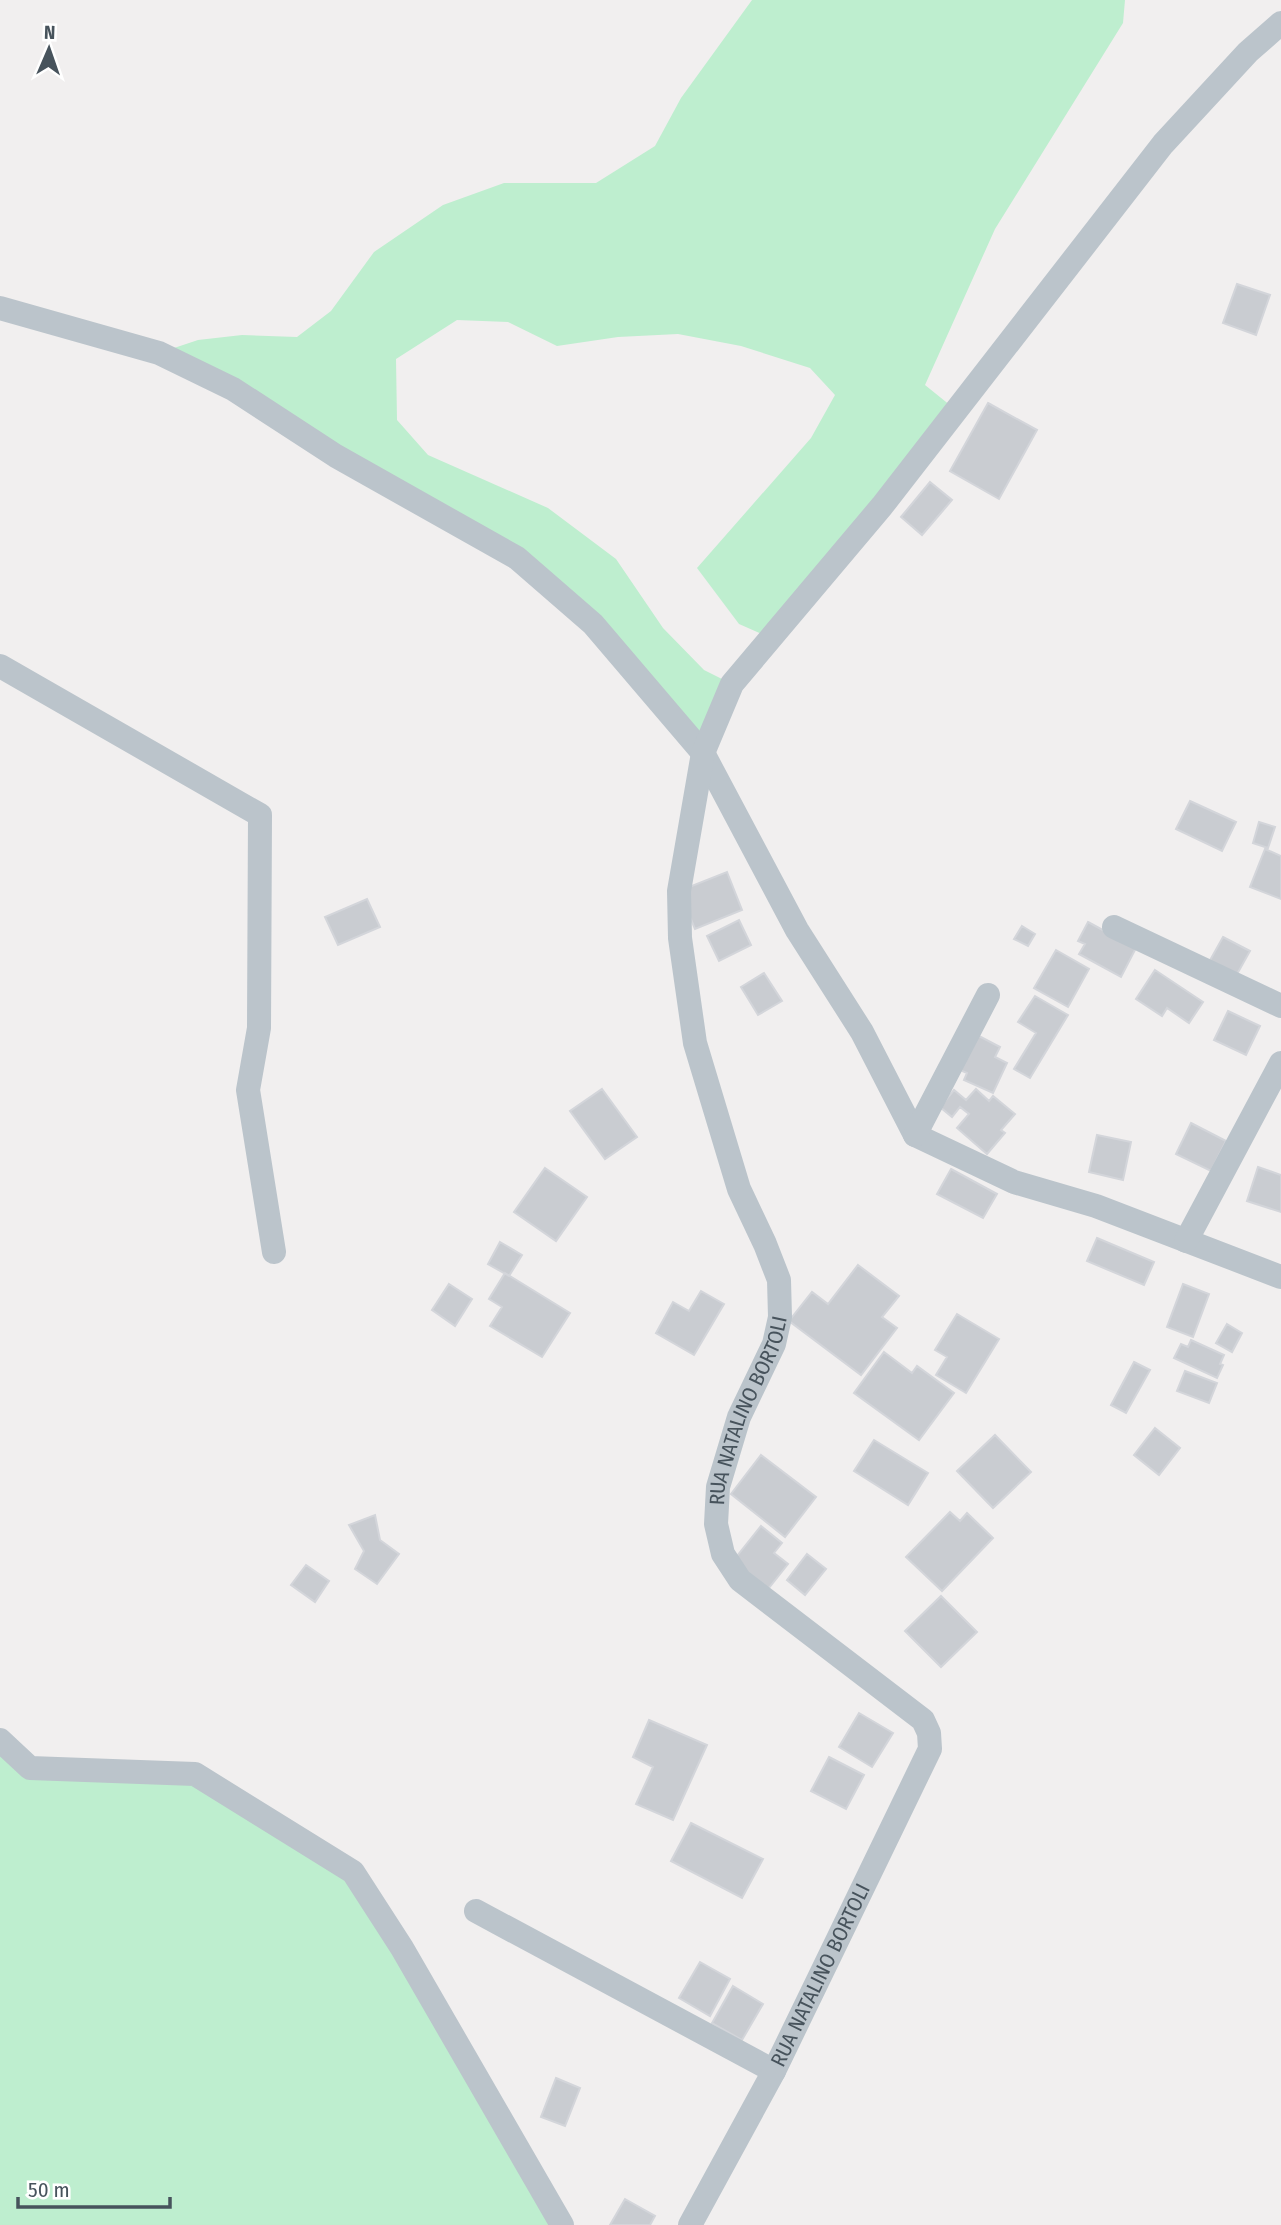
<svg xmlns="http://www.w3.org/2000/svg" width="1281" height="2225" font-family="'Fira Sans Condensed',sans-serif">
<rect width="100%" height="100%" fill="#f1efef"/>
<path fill="#beeecf" d="M752 0H1125L1123 23 995 229 925 385 956 410 771 638 739 624 697 568 811 438 835 395 810 368 741 346 678 334 618 337 557 346 508 322 457 320 396 359 397 420 428 455 548 508 616 559 663 628 704 670 732 684 703 753 517 558 159 353 198 340 242 335 297 337 331 311 374 252 443 205 504 183H596L655 146 681 98Z
M0 1740 30 1768 195 1774 353 1872 562 2225H0Z"/>
<path fill="#c9ccd1" stroke="#d3d5da" stroke-width="2" d="M1237 284 1270 295 1256 335 1223 323Z
M988 403 1037 430 999 499 950 471Z
M930 482 952 500 922 535 901 517Z
M1190 801 1236 822 1222 851 1176 829Z
M1259 822 1275 827 1268 848 1253 843Z
M1265 849 1281 856V899L1250 887Z
M727 872 742 910 695 929 679 891Z
M367 899 380 927 338 945 325 917Z
M739 920 751 945 719 961 707 936Z
M1088 922 1136 948 1121 977 1079 954 1085 944 1078 941Z
M1022 926 1035 934 1028 946 1014 939Z
M1223 937 1250 951 1236 976 1209 962Z
M1056 950 1089 969 1068 1007 1034 988Z
M1155 970 1203 1002 1189 1023 1167 1008 1162 1016 1136 999Z
M764 973 782 1001 758 1015 741 987Z
M1035 996 1068 1015 1030 1078 1014 1069 1036 1033 1018 1022Z
M1228 1011 1260 1026 1246 1055 1214 1040Z
M977 1035 1000 1047 995 1057 1007 1063 993 1093 964 1080 967 1073 960 1070Z
M602 1089 637 1137 605 1159 570 1111Z
M976 1089 989 1101 993 1096 1015 1114 1001 1130 1005 1133 987 1154 957 1128 969 1114 960 1107 952 1117 940 1107 954 1090 966 1100Z
M1191 1123 1226 1141 1211 1171 1176 1154Z
M1097 1135 1131 1142 1123 1180 1089 1172Z
M1258 1167 1281 1175V1212L1247 1201Z
M545 1168 587 1197 556 1241 514 1212Z
M951 1169 997 1194 983 1218 937 1194Z
M1097 1238 1154 1262 1144 1285 1087 1261Z
M500 1242 522 1255 509 1276 488 1264Z
M858 1265 899 1296 882 1317 897 1328 861 1375 789 1321 812 1292 828 1304Z
M505 1273 570 1313 542 1357 490 1326 502 1307 489 1299Z
M449 1284 472 1299 455 1326 432 1310Z
M1183 1284 1209 1294 1193 1337 1167 1327Z
M701 1291 724 1304 694 1355 656 1333 673 1302 689 1311Z
M957 1314 999 1339 966 1393 936 1375 947 1357 935 1350Z
M1227 1324 1242 1333 1232 1352 1216 1343Z
M1191 1340 1224 1355 1220 1364 1223 1365 1217 1378 1174 1358 1181 1344 1188 1347Z
M884 1352 912 1373 917 1366 954 1393 919 1440 854 1393Z
M1134 1362 1150 1370 1126 1413 1111 1405Z
M1185 1371 1217 1383 1209 1403 1177 1391Z
M1155 1428 1180 1448 1159 1475 1134 1455Z
M995 1435 1031 1472 993 1508 957 1471Z
M874 1440 928 1473 908 1505 854 1471Z
M761 1455 816 1497 785 1537 731 1494Z
M950 1512 960 1521 967 1513 993 1538 942 1591 906 1557Z
M375 1515 380 1540 399 1554 377 1584 355 1569 364 1551 349 1525Z
M761 1526 782 1543 774 1553 788 1564 768 1589 733 1561Z
M807 1554 826 1569 805 1595 787 1580Z
M306 1565 329 1581 315 1602 291 1585Z
M941 1596 977 1632 941 1667 905 1631Z
M859 1713 893 1733 872 1767 839 1747Z
M649 1720 707 1745 673 1820 636 1804 653 1767 633 1757Z
M829 1757 864 1775 846 1809 811 1791Z
M691 1823 763 1859 742 1898 671 1861Z
M700 1962 730 1979 710 2016 679 1998Z
M733 1986 763 2004 742 2040 712 2023Z
M556 2078 580 2088 565 2126 541 2117Z
M625 2199 655 2216 650 2225H610Z"/>
<g fill="none" stroke-linecap="round" stroke-linejoin="round">
<g stroke="#bbc4cb" stroke-width="24">
<path d="M0 308 159 353 233 389 336 456 517 558 593 624 703 753 797 930 862 1032 915 1135 1014 1182 1096 1206 1281 1277"/>
<path d="M0 666 260 815 259 1028 248 1090 274 1252"/>
<path d="M1114 927 1281 1006"/>
<path d="M915 1135 988 995"/>
<path d="M1186 1241 1281 1063"/>
<path d="M0 1740 30 1768 195 1774 353 1872 402 1948 562 2225"/>
<path d="M476 1911 774 2071"/>
<path id="s1" d="M690 2225 774 2071 930 1749 929 1733 923 1720 740 1580 723 1554 716 1524 718 1487 739 1417 774 1344 780 1317 779 1280 765 1244 739 1189 695 1043 680 938 679 891 703 753 732 684 882 506 1163 144 1248 52 1281 23"/>
</g>
</g>
<g text-anchor="middle" stroke-width="7" stroke-linejoin="round" paint-order="stroke">
<g font-size="21" fill="#47535c" stroke="#fff">
<text dy="7" stroke="none"><textPath href="#s1" startOffset="975">RUA NATALINO BORTOLI</textPath></text>
<text dy="7" stroke="none"><textPath href="#s1" startOffset="282">RUA NATALINO BORTOLI</textPath></text>
</g>
</g>
<g transform="translate(49 49) rotate(2)" stroke="#ffffff" stroke-width="5" paint-order="stroke">
<path d="M0-5L12 26L0 18L-12 26Z" fill="#47535c"/>
<text y="-10" font-size="19" font-weight="bold" text-anchor="middle" fill="#47535c">N</text>
</g>
<path d="M18 2197v10h152v-10" fill="none" stroke="#47535c" stroke-width="3.5"/>
<text x="28" y="2197" font-size="21" fill="#47535c" stroke="#ffffff" stroke-width="5" paint-order="stroke">50 m</text>
</svg>
